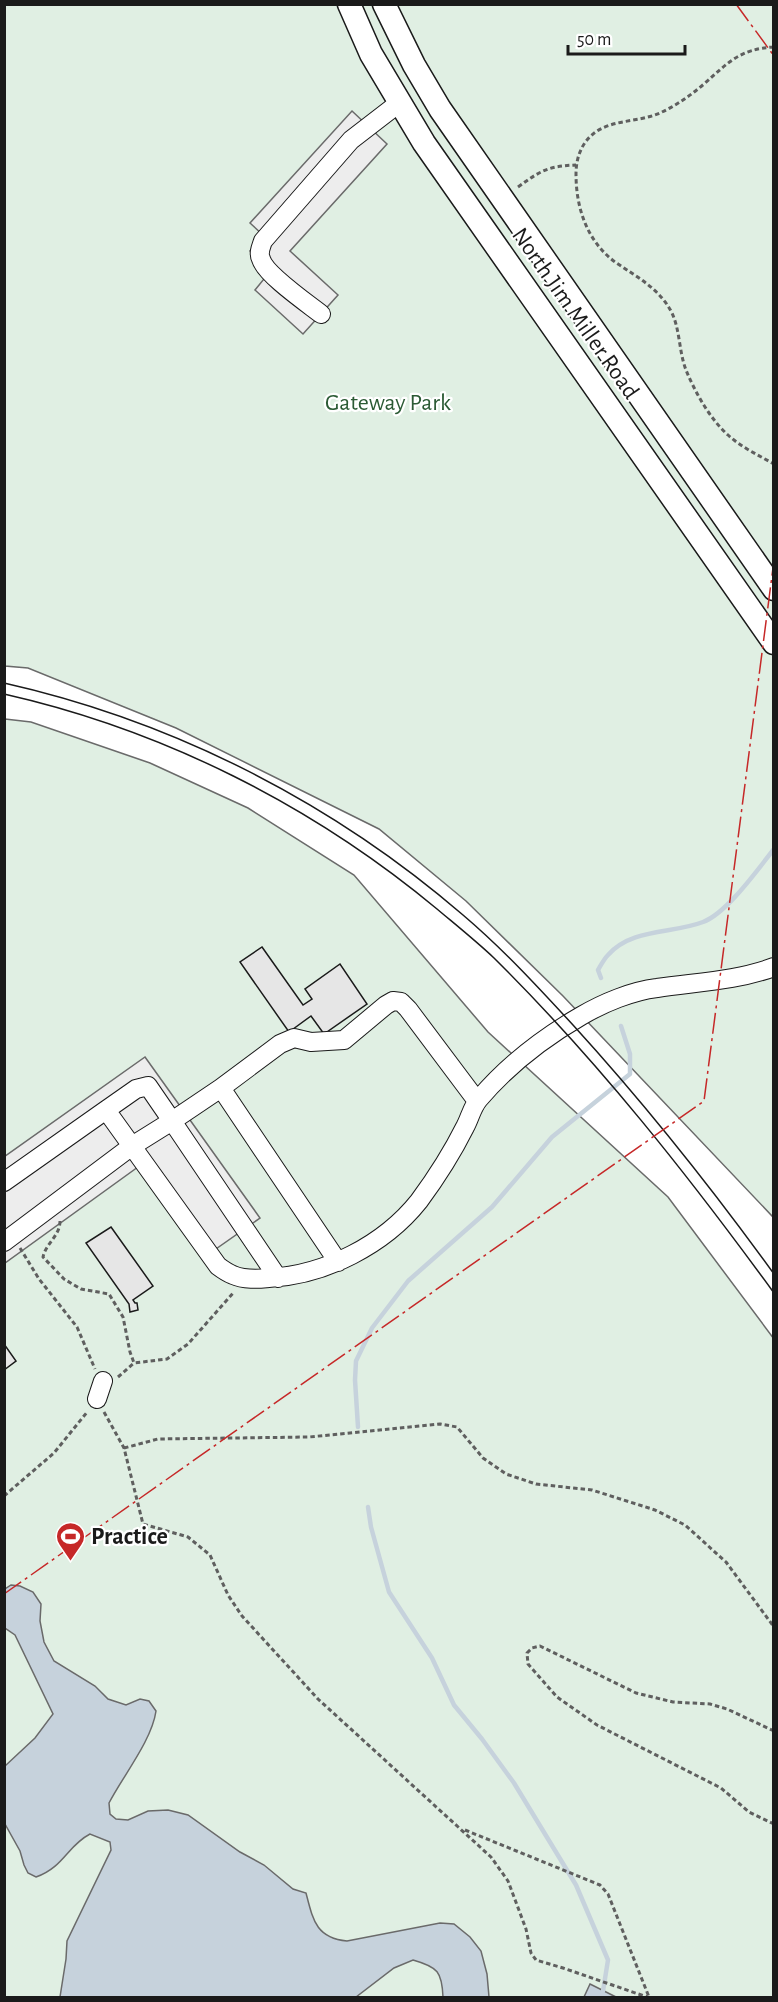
<svg xmlns="http://www.w3.org/2000/svg" width="778" height="2002" font-family="'Alegreya Sans',sans-serif">
<rect width="100%" height="100%" fill="#fff"/>
<path fill="#e0efe3" stroke="#6a6a6a" stroke-width="1.5" d="M5 5H773V1217L563 996 466 901 379 829 176 728 28 668 5 666Z
M5 719 31 722 150 763 248 808 354 875 488 1032 668 1197 774 1339 773 1997 5 1998Z"/>
<path fill="#ededed" stroke="#6a6a6a" stroke-width="1.5" d="M352 111 387 144 290 251 338 295 303 334 255 290 264 279 250 251 264 236 250 223Z
M145 1057 260 1218 203 1258 138 1167 5 1263 4 1157Z"/>
<path fill="#c6d2dc" stroke="#6a6a6a" stroke-width="1.5" d="M11 1585 20 1586 33 1592 41 1604 40 1621 44 1642 54 1661 95 1686 108 1699 126 1705 140 1699 149 1701 156 1711C152 1740 123 1776 109 1803L110 1814 116 1819 128 1820 148 1811 168 1810 188 1815 240 1852 264 1865 293 1889 306 1893C313 1920 316 1938 347 1941L440 1923 454 1924 470 1937 481 1951 487 1974 489 1997H443C442 1972 438 1967 413 1960L394 1968 356 1997H60L66 1959 67 1941 111 1850 110 1842 90 1834C67 1846 64 1867 36 1877L28 1873 24 1865 20 1851 5 1824V1766L35 1738 53 1714 15 1635 5 1628V1589Z
M590 1984 616 1997H584Z"/>
<g fill="none" stroke-linecap="round" stroke-linejoin="round">
<path stroke="#c6d2dc" stroke-width="4.5" d="M601 978 598 970C601 965 604 959 608 955 632 928 672 934 703 922 727 913 758 869 774 849
M358 1427 355 1380 356 1361 372 1328 408 1281 492 1207 552 1137 630 1074V1054L621 1026
M368 1507 371 1527 389 1592 432 1658 454 1705 482 1739 514 1783 576 1885 608 1960 603 1991"/>
</g>
<path fill="#e6e6e6" stroke="#1a1a1a" stroke-width="1.5" d="M262 947 303 1005 312 999 305 989 340 964 367 1004 324 1034 311 1016 289 1032 240 962Z
M111 1227 153 1286 133 1300 135 1303H137L138 1310 130 1312 129 1304 86 1243Z
M4 1344 16 1361 4 1370Z"/>
<g fill="none" stroke-linecap="round" stroke-linejoin="round">
<defs>
<path id="minor" d="M321 314C307 303 265 274 261 259 258 253 261 247 263 241L351 140 399 103
M221 1088 338 1262
M106 1110 136 1089 148 1086 172 1121 221 1088 280 1044 294 1038 311 1042 344 1040 386 1005 393 1001 401 1002 408 1009 477 1101
M4 1182 106 1110 218 1266C222 1269 228 1273 233 1275 244 1280 258 1279 269 1278 325 1275 384 1245 419 1201 436 1178 452 1153 465 1127 470 1118 472 1107 479 1099 507 1066 543 1038 581 1016 603 1003 632 991 657 988 697 982 736 981 774 967
M4 1242 132 1146 172 1121 278 1278
M97 1399 103 1381"/>
<path id="major" d="M349 4 371 54 424 143 774 643
M384 4 414 65 440 109 774 589"/>
</defs>
<use href="#minor" stroke="#1a1a1a" stroke-width="20"/>
<use href="#major" stroke="#1a1a1a" stroke-width="25"/>
<path stroke="#5f5f5f" stroke-width="3" stroke-dasharray="4.5 3" stroke-linecap="butt" d="M774 47C739 49 728 63 704 84 691 95 677 105 662 112 642 122 616 119 597 131 582 141 576 157 576 174 576 208 587 241 615 262 637 277 660 289 672 313 680 330 679 352 686 370 695 392 710 419 728 435 741 447 758 455 774 464
M518 187C540 171 548 166 576 165
M60 1221C60 1236 46 1243 43 1257L64 1279 81 1289 109 1294 123 1317 130 1352 134 1363 167 1359 188 1344 234 1292
M20 1248 39 1279 77 1327 95 1369
M118 1377 134 1363
M104 1412 124 1448 143 1524 188 1537 210 1555 228 1595 242 1616 318 1699 491 1857 508 1881 526 1929 531 1953 536 1960 563 1968 650 1998
M124 1448 158 1439 309 1437 440 1424 457 1427 483 1458 506 1474 536 1484 592 1490 655 1510 685 1525 726 1562 774 1627
M4 1496 54 1453 88 1411
M774 1731 727 1709 710 1704 673 1702 636 1693 540 1646 532 1648 527 1653 528 1664 557 1697 597 1725 721 1788 749 1812 774 1824
M465 1830 600 1885 608 1894 649 1997"/>
<use href="#minor" stroke="#fff" stroke-width="18"/>
<use href="#major" stroke="#fff" stroke-width="22"/>
<path stroke="#1a1a1a" stroke-width="1.5" d="M4 683C173 721 332 802 463 915 503 949 538 987 573 1025 645 1104 711 1187 774 1274
M4 694C163 730 312 805 437 909 456 925 476 941 494 958 598 1061 688 1175 774 1293"/>
<path stroke="#c62828" stroke-width="1.5" stroke-dasharray="21 4.5 3 4.5" stroke-linecap="butt" d="M736 4 774 56
M4 1594 704 1101 774 560"/>
</g>
<defs>
<symbol id="stadium-pin" viewBox="-11 -11 22 30"><path d="M0 17L-7.5 6A9.5 9.5 0 1 1 7.5 6Z" fill="#c62828" stroke="#fff"/><path d="M0-5a6.5 5 0 1 0 0 10a6.5 5 0 1 0 0-10ZM-3.5-1.8h7v3.6h-7Z" fill="#fff"/></symbol>
</defs>
<g fill-rule="evenodd">
<use href="#stadium-pin" x="54" y="1520" width="33" height="45"/>
</g>
<g text-anchor="middle" stroke-width="4.5" stroke-linejoin="round" paint-order="stroke">
<g font-size="24" fill="#1a1a1a" stroke="#fff">
<text transform="translate(576 313) rotate(55)" y="8">North Jim Miller Road</text>
</g>
<g font-size="24" fill="#2b5a34" stroke="#fff">
<text x="388" y="410">Gateway Park</text>
</g>
<g font-size="24" font-weight="bold" fill="#1a1a1a" stroke="#fff" text-anchor="start">
<text x="91" y="1544">Practice</text>
</g>
</g>
<rect width="778" height="2002" fill="none" stroke="#1a1a1a" stroke-width="12"/>
<path d="M568 45v9h117v-9" fill="none" stroke="#1a1a1a" stroke-width="3"/>
<text x="577" y="45" font-size="18" fill="#1a1a1a" stroke="#ffffff" stroke-width="4.5" paint-order="stroke">50 m</text>
</svg>
